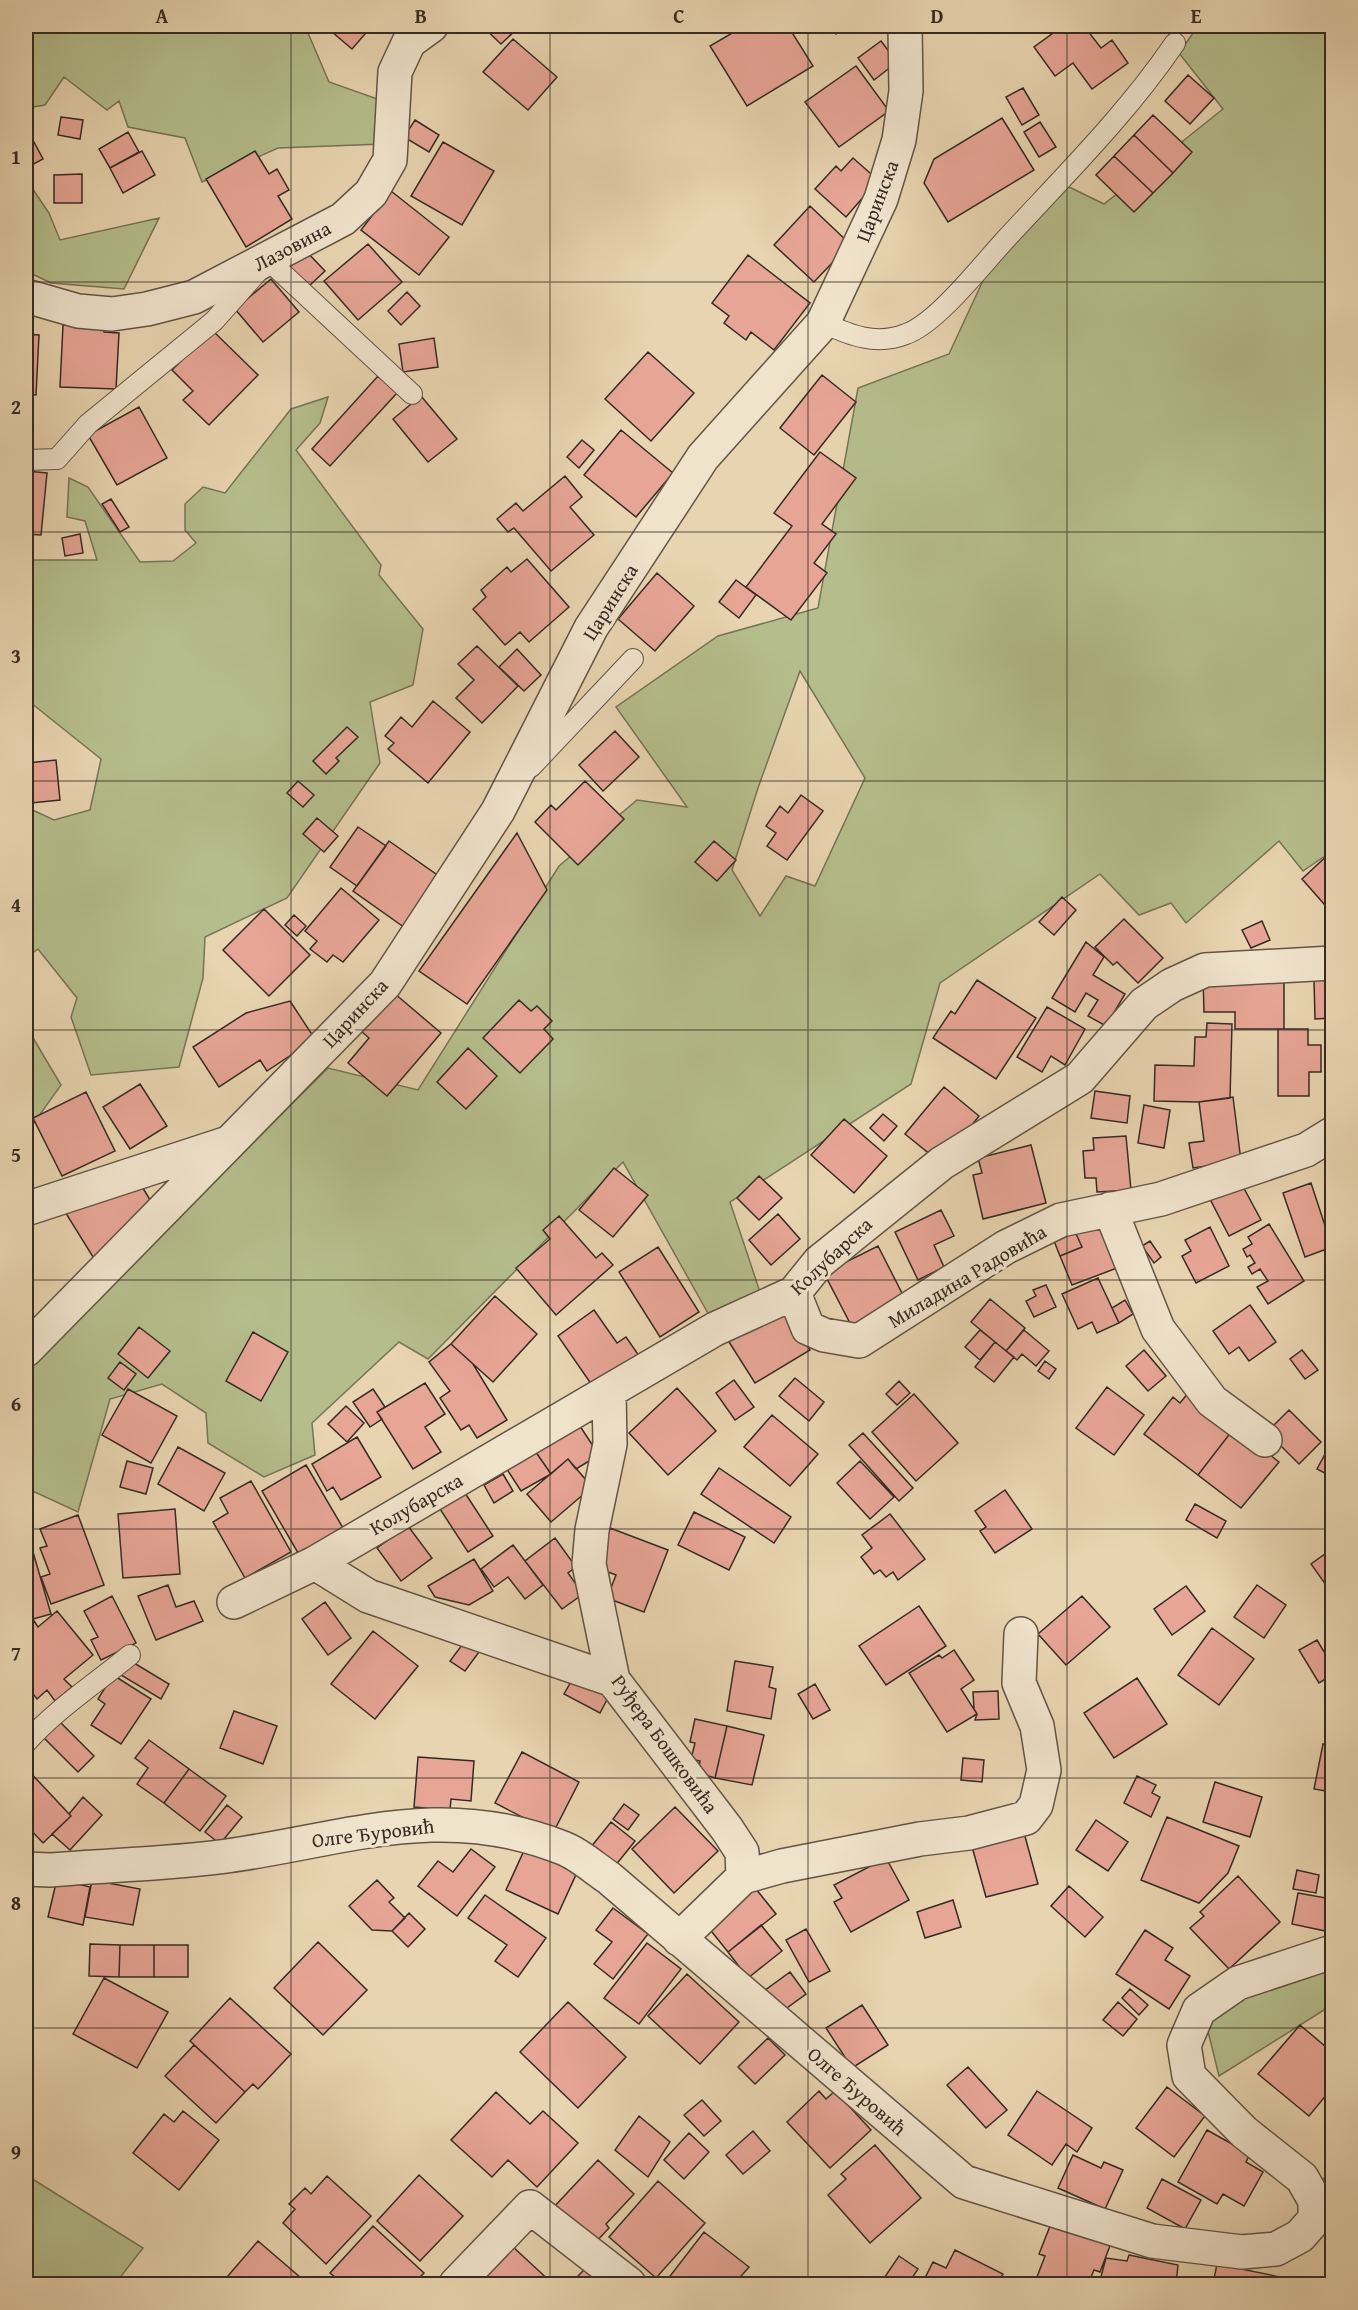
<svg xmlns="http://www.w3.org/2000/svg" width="1358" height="2310" font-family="'Gentium Book Plus',serif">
<rect width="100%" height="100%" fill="#e8d4b0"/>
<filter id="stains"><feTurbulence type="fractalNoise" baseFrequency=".00333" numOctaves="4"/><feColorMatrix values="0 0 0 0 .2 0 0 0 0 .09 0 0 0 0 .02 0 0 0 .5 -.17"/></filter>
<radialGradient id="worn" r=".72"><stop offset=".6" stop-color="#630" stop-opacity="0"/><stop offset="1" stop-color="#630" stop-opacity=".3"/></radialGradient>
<path fill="#b5bd8c" stroke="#767458" stroke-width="1.5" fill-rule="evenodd" d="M26 26H305L329 82 386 102 383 144 278 148 202 182 185 138 128 127 119 101 107 110 64 77 45 105 26 108Z
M1198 26H1332V851L1303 871 1279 841 1186 923 1171 903 1139 915 1100 874 940 983 911 1084 730 1202 760 1292 709 1315 623 1162 428 1359 399 1342 312 1423 315 1455 264 1477 208 1443 206 1413 162 1384 110 1399 78 1512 26 1488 28 1367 328 1068 418 1090 559 866 637 800 687 807 616 707 718 636 818 608 858 388 949 354 987 272 1065 185 1104 204 1223 109 1179 53ZM800 671 865 778 815 886 786 876 760 916 732 870 758 788Z
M26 179 49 213 60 240 159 218 124 289 51 283 26 271Z
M328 397 320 423 296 450 381 565 379 575 423 629 413 685 370 702 380 763 287 898 205 937 203 978 179 1067 91 1075 71 1017 77 998 38 949 26 958V807L54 820 90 810 101 759 26 699V560H97L85 521 67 517 69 478 88 487 140 562 173 561 196 543 185 530V504L203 487 225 493 291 409Z
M26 1026 61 1085 26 1134Z
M1332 1957V2005L1219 2076 1206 2023 1270 1958Z
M26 2175 143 2248 115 2284H26Z
M1332 2176V2213L1319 2180Z"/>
<path fill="#e7a596" stroke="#362b23" stroke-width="1.5" d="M325 26H372L352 49Z
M482 26H520L501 44Z
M744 26H788L813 66 747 106 710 46Z
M828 26H845L836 34Z
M1063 26H1084L1101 48 1112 40 1128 63 1092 89 1073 63 1055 76 1034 47Z
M513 39 557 77 528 110 483 72Z
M881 41 897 62 874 80 858 58Z
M856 66 889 111 839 147 805 102Z
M1188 75 1214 98 1190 124 1165 101Z
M1023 88 1039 115 1022 125 1006 97Z
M1153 115 1192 152 1173 173 1134 135Z
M61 117 83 120 80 139 58 135Z
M1002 118 1034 170 948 222 924 183 934 159Z
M415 120 439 135 429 152 404 137Z
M1040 122 1056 147 1039 157 1024 132Z
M128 132 139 152 110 168 99 149Z
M1134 135 1173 173 1153 193 1114 156Z
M34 142 43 159 26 168V146Z
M443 142 494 171 462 225 411 196Z
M142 151 155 175 123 193 110 168Z
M255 151 269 174 277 169 289 190 278 196 292 219 246 247 206 179Z
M1114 156 1153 193 1134 212 1096 175Z
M853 158 878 180 846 217 815 189 836 166 841 171Z
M82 174V203H54V175Z
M391 191 449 237 419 275 361 230Z
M810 206 850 244 814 282 774 245Z
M368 244 402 282 358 320 324 281Z
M305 250 325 271 308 287 288 266Z
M748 255 810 303 774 350 751 332 746 340 724 323 729 316 712 303Z
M271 279 299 312 263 342 235 309Z
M407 292 420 306 401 325 388 311Z
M63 325 104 327V332L119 333 116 389 60 387Z
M212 330 258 375 209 425 183 400 193 391 172 370Z
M26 334 39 335 36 395 26 394Z
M434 338 438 367 403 372 399 344Z
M648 352 694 393 651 441 605 399Z
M822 375 856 402 814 455 780 428Z
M378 376 397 393 330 466 312 449Z
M421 396 457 439 428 462 393 419Z
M139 407 167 458 117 485 88 435Z
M621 430 673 473 636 517 584 475Z
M582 440 594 450 579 468 567 457Z
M820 452 856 478 822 524 836 534 814 563 827 573 791 620 746 587 792 526 774 513Z
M26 471 47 473 41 535 26 534Z
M565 476 582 497 570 507 594 535 551 571 514 528 508 532 497 519 516 503 523 511Z
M111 499 129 527 120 532 102 504Z
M80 534 83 553 65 556 62 538Z
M527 559 569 607 529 642 520 632 505 645 473 609 486 597 481 590 507 567 511 572Z
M657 573 694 606 655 651 618 619Z
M736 580 756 595 739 618 719 602Z
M477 646 518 686 482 723 456 698 474 680 458 664Z
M517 649 541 675 524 691 499 667Z
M433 701 470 732 428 783 388 749 394 743 385 736 401 717 412 727Z
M347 727 358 737 336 758 339 761 326 774 313 761Z
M615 731 639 757 603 791 579 765Z
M56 760 60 800 31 803 27 763Z
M298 781 314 795 303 807 287 793Z
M585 781 624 819 578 865 535 822 551 805 556 810Z
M801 795 823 811 787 860 767 846 776 833 766 826 780 806 788 813Z
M317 818 338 836 324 852 303 834Z
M358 827 386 846 357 886 330 867Z
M517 833 547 890 467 1004 419 971Z
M389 841 443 879 408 930 353 891Z
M714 841 736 860 717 881 695 862Z
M1332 851V913L1302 879Z
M341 888 379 920 343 962 333 955 327 962 310 949 317 941 305 931Z
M1062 897 1076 910 1054 935 1039 922Z
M264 909 310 955 269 996 223 950Z
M294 915 306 926 297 936 285 925Z
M1124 919 1163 958 1138 983 1117 962 1113 965 1095 947Z
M1262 921 1270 940 1251 948 1242 930Z
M1086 942 1104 957 1093 975 1125 994 1106 1026 1088 1016 1098 1000 1086 993 1075 1012 1052 998Z
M1203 977H1284V1029H1235V1012H1204Z
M977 980 1036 1018 996 1079 933 1038 951 1011 955 1014Z
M1314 980H1332V1018L1315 1019Z
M394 993 441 1033 387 1096 348 1063 369 1038 361 1031Z
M519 1000 531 1011 537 1006 552 1021 544 1029 553 1039 520 1073 483 1038Z
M290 1001 315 1039 267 1071 260 1060 219 1087 193 1047 246 1013Z
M1047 1007 1085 1029 1065 1065 1051 1056 1042 1072 1017 1057Z
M1207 1023 1232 1024 1230 1098 1199 1102 1154 1101 1155 1065 1194 1066 1195 1037H1206Z
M1278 1029H1308V1045H1321V1072H1309V1096H1278Z
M468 1048 497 1076 466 1109 437 1082Z
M140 1084 167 1126 130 1149 103 1107Z
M944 1087 979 1116 961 1139 931 1155 905 1134Z
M1095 1091 1130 1096 1127 1123 1091 1118Z
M86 1092 115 1151 62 1176 33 1118Z
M1233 1097 1241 1161 1193 1168 1189 1143 1204 1141 1199 1102Z
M1144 1105 1170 1110 1164 1148 1138 1143Z
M883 1114 897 1126 884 1141 870 1128Z
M844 1119 887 1156 854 1193 811 1155Z
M1126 1136 1131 1190 1097 1192 1096 1178H1085L1083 1151 1094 1150 1093 1138Z
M1031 1145 1046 1203 983 1219 973 1175 982 1173 978 1158Z
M614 1168 648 1195 613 1237 579 1210Z
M759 1176 782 1198 759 1220 737 1198Z
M138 1180 155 1208 98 1265 62 1207Z
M1240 1181 1261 1220 1229 1236 1209 1197Z
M1311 1183 1332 1247 1305 1257 1283 1193Z
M941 1210 954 1236 934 1245 944 1267 918 1280 895 1232Z
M778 1214 800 1239 771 1265 749 1240Z
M559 1216 596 1258 602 1253 613 1265 556 1315 516 1268 550 1239 543 1230Z
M1096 1217 1117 1268 1072 1285 1060 1256 1082 1247 1073 1227Z
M1269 1224 1304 1281 1268 1304 1257 1287 1268 1281 1260 1269 1252 1274 1248 1267 1255 1263 1250 1255 1247 1257 1243 1249 1252 1244 1248 1237Z
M1073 1227 1082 1247 1060 1256 1052 1236Z
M1210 1227 1229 1266 1196 1283 1182 1256 1191 1251 1185 1240Z
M1150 1241 1161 1257 1154 1263 1142 1246Z
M878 1246 905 1299 852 1327 824 1273Z
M658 1247 699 1312 660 1337 619 1272Z
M1098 1278 1119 1323 1097 1333 1092 1322 1078 1329 1062 1294Z
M1046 1285 1056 1307 1034 1317 1026 1301 1036 1296 1033 1290Z
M495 1296 537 1334 493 1382 451 1344Z
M990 1299 1025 1328 1006 1351 971 1322Z
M1125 1300 1133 1314 1119 1323 1112 1308Z
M1250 1305 1276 1342 1249 1361 1239 1347 1229 1354 1213 1331Z
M594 1310 617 1343 626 1337 642 1360 596 1391 558 1336Z
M785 1310 810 1350 755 1383 724 1334Z
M139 1327 170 1351 148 1378 118 1354Z
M980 1330 995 1342 980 1360 965 1347Z
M1024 1330 1049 1351 1036 1366 1022 1354 1017 1360 1006 1351Z
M253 1332 288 1352 261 1401 226 1381Z
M995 1342 1014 1357 994 1382 975 1367Z
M451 1344 473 1364 507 1420 477 1438 469 1425 461 1430 440 1398 450 1391 429 1362Z
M1144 1350 1166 1376 1148 1391 1126 1366Z
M1302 1350 1318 1370 1305 1379 1290 1359Z
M1045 1361 1056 1369 1049 1379 1038 1371Z
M120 1362 136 1374 124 1390 108 1378Z
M795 1378 824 1402 809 1421 779 1396Z
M734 1380 754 1407 735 1420 716 1393Z
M899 1381 910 1393 897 1405 886 1394Z
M425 1383 445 1414 425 1427 441 1452 413 1469 377 1412Z
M1107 1387 1144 1415 1114 1455 1076 1428Z
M677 1388 716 1431 668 1475 629 1433Z
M128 1389 177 1416 151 1463 102 1435Z
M373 1389 385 1407 377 1412 382 1419 370 1427 353 1402Z
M1189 1392 1235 1427 1198 1475 1144 1434 1173 1397 1180 1403Z
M914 1394 958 1443 916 1481 872 1432Z
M346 1406 364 1423 347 1442 328 1424Z
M1289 1410 1321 1442 1299 1464 1267 1432Z
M772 1415 818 1454 790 1486 744 1447Z
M574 1417 599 1455 576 1469 568 1459 551 1474 531 1445Z
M1235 1427 1279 1462 1241 1508 1198 1475Z
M863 1433 913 1488 899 1501 849 1445Z
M357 1437 381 1477 341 1500 333 1487 327 1491 312 1464Z
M531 1445 551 1474 521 1491 503 1463Z
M1330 1445 1332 1447V1477L1317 1469Z
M178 1447 225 1473 204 1511 158 1484Z
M568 1459 592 1487 551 1522 527 1494Z
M127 1461 153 1468 146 1494 120 1487Z
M860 1461 894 1497 870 1519 837 1483Z
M306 1465 346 1533 301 1558 262 1491Z
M719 1468 791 1517 774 1543 701 1494Z
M503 1474 513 1491 494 1503 484 1485Z
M251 1481 291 1552 245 1578 213 1522 228 1513 220 1498Z
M1005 1490 1032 1529 995 1553 980 1531 986 1527 975 1511Z
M465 1493 493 1536 468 1552 440 1509Z
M1195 1504 1226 1521 1217 1538 1186 1520Z
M175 1509 180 1574 123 1578 118 1514Z
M694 1512 745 1537 729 1570 678 1545Z
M890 1514 925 1559 898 1580 893 1572 886 1577 880 1570 874 1574 861 1557 872 1548 862 1535Z
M78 1515 104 1585 51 1604 41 1577 50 1574 40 1548 47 1546 40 1529Z
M408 1526 432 1558 401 1581 377 1548Z
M610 1528 668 1550 644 1612 607 1598 616 1575 595 1567Z
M555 1538 576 1567 568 1573 583 1594 562 1609 525 1561Z
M513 1545 543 1585 525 1599 508 1577 494 1587 481 1569Z
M1332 1549V1592H1331L1311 1564Z
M33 1552 51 1614 26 1621V1554Z
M474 1559 493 1591 469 1605 435 1597 428 1586Z
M168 1585 176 1607 194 1601 203 1621 156 1640 138 1596Z
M1257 1585 1286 1605 1264 1638 1234 1617Z
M1186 1586 1205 1611 1172 1635 1154 1609Z
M112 1596 136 1643 101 1660 91 1640 98 1637 84 1611Z
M1082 1596 1110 1627 1066 1665 1038 1634Z
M325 1602 351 1638 328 1655 302 1619Z
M919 1606 946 1646 886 1685 859 1646Z
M57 1611 93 1655 64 1679 72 1687 55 1701 47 1690 37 1699 26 1685V1628L34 1621 38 1627Z
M1212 1628 1254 1659 1219 1705 1178 1675Z
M373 1631 418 1666 375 1719 331 1684Z
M468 1637 482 1648 465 1671 450 1661Z
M1317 1640 1332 1665V1675L1319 1683 1299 1650Z
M954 1650 974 1680 961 1689 977 1714 947 1732 909 1673 939 1655 942 1658Z
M129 1660 169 1684 161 1699 121 1675Z
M735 1661 773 1667 769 1687 776 1689 771 1719 727 1711Z
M576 1673 611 1692 600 1713 564 1694Z
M113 1675 151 1699 121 1744 91 1725 105 1704 98 1699Z
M1137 1678 1167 1724 1114 1758 1084 1713Z
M815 1684 830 1710 813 1719 798 1694Z
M998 1691 999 1719 975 1720 977 1714 974 1709 973 1692Z
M234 1711 277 1726 263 1764 220 1748Z
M56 1718 94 1756 78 1772 40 1734Z
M695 1719 727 1726 715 1778 698 1773 700 1761 691 1759 695 1743 690 1742Z
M727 1726 764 1735 752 1785 715 1778Z
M149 1740 189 1769 164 1803 137 1784 148 1768 135 1758Z
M1323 1744 1332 1746V1792L1314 1789Z
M522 1752 579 1782 553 1833 495 1803Z
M418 1757 474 1761 471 1801 451 1799 450 1810 414 1807Z
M963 1758 984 1760 982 1782 961 1780Z
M26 1768 71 1816 43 1843 28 1827 26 1829Z
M189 1769 226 1796 200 1831 164 1803Z
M1137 1776 1156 1785 1152 1793 1160 1797 1151 1817 1124 1803Z
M1215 1782 1262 1797 1250 1837 1203 1822Z
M83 1797 102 1815 70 1850 52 1834 71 1816 69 1814Z
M624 1804 639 1815 628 1830 613 1819Z
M227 1805 242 1817 220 1844 205 1832Z
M675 1807 718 1851 674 1893 632 1849Z
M1167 1817 1239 1846 1228 1873 1199 1903 1141 1880Z
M1096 1820 1128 1842 1108 1871 1076 1850Z
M611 1822 635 1841 615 1866 591 1847Z
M1023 1829 1038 1884 986 1897 971 1843Z
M527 1844 579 1868 558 1914 506 1890Z
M471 1849 495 1867 457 1916 418 1886 438 1861 453 1872Z
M886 1858 909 1900 851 1932 834 1902 842 1898 834 1885Z
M1329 1869H1332V1893H1329Z
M1297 1870 1319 1875 1316 1893 1293 1889Z
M1238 1876 1280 1922 1229 1969 1190 1928 1204 1916 1200 1912Z
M57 1879 90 1887 83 1925 48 1917Z
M92 1880 140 1889 133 1925 85 1917Z
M377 1880 394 1898 389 1902 405 1918 392 1931 372 1930 349 1906Z
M752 1884 776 1914 728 1952 704 1922Z
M1069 1886 1103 1917 1085 1937 1051 1906Z
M1298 1893 1332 1899 1330 1932 1292 1924Z
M485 1895 546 1938 518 1977 495 1961 507 1945 468 1918Z
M953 1900 961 1927 925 1938 917 1912Z
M613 1908 648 1934 613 1979 594 1964 612 1942 596 1930Z
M409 1913 425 1929 408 1947 392 1931Z
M761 1925 782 1951 748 1978 728 1952Z
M806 1929 830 1971 809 1982 786 1940Z
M1145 1930 1173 1948 1165 1960 1190 1976 1169 2009 1116 1974Z
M318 1942 367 1990 323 2035 274 1988Z
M647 1943 681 1969 639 2024 604 1998Z
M90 1944 120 1945 119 1977 89 1976Z
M120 1945H154V1977H119Z
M154 1945H188V1977H154Z
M790 1972 806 1994 780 2013 764 1991Z
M687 1974 739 2022 700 2064 648 2016Z
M104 1978 168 2012 137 2068 73 2034Z
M1130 1989 1148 2005 1139 2015 1122 1998Z
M230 1998 291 2054 258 2089 253 2084 245 2092 190 2041Z
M568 2002 626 2057 578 2108 520 2052Z
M1118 2002 1137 2019 1123 2036 1103 2020Z
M862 2005 888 2045 852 2068 826 2028Z
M1300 2025 1332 2052V2088L1309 2116 1258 2074Z
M768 2038 785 2055 755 2084 738 2067Z
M194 2045 245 2092 216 2123 165 2076Z
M968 2067 1007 2110 986 2128 947 2085Z
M1167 2087 1205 2116 1174 2157 1136 2128Z
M819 2091 826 2099 835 2091 871 2130 830 2168 787 2122Z
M1037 2091 1092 2128 1077 2152 1066 2144 1052 2165 1008 2135Z
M496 2092 530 2124 543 2111 578 2143 537 2187 508 2160 492 2177 451 2140Z
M702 2100 721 2121 704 2136 684 2115Z
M183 2111 219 2140 179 2190 133 2153 164 2114 174 2122Z
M639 2116 670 2142 648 2177 615 2150Z
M1207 2130 1250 2154 1246 2162 1263 2172 1244 2206 1223 2194 1217 2204 1178 2182Z
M753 2131 770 2151 743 2174 726 2155Z
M689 2133 709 2152 684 2179 664 2160Z
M875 2145 921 2198 870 2243 828 2195 846 2179 841 2174Z
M1073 2155 1101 2168 1104 2162 1123 2170 1105 2209 1058 2188Z
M598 2160 634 2194 606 2224 609 2228 592 2246 552 2209Z
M419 2175 463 2216 420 2261 377 2221Z
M327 2176 371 2216 326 2264 283 2223 295 2209 289 2204 305 2188 311 2194Z
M1162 2179 1201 2200 1185 2229 1147 2208Z
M658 2181 705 2223 656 2278 609 2237Z
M1054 2216 1113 2238 1100 2272 1094 2270 1088 2284H1038L1041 2278 1037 2277 1045 2256 1039 2254Z
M373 2226 424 2273 413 2284H343L330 2273Z
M704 2232 749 2267 734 2284H664Z
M258 2241 308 2284H221Z
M512 2246 553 2284H474Z
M955 2250 1003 2274 997 2284H932L924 2280 933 2262 946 2268Z
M1129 2255 1178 2265 1176 2284H1099L1106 2258 1127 2261Z
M899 2256 918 2269 908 2284H880Z
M592 2262 615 2284H570Z
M1217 2264 1280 2277 1278 2284H1213Z"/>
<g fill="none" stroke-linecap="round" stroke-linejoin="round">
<defs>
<path id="lane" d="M823 323C850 335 876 346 906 334 937 323 982 265 1005 240 1064 176 1126 115 1175 43
M26 460 57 459 88 424 214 321 268 260 412 394
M531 767 633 659
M26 1743C56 1709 95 1684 130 1655"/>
<path id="street" d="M26 296 78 311 112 314 147 309 194 297 343 219 371 193 390 160 395 72 409 42 431 26
M26 1209 225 1144
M1110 1209 1158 1329 1212 1401 1265 1440
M794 1293 808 1328 824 1335 859 1341 1006 1247 1061 1220 1161 1199 1306 1150 1332 1134
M26 1350 385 984 498 811 591 628 703 457 823 323 881 199 899 140 906 91 905 26
M609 1392 610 1444 592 1530 589 1564 613 1680 727 1829 742 1852 743 1877
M315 1563 368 1596 613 1680
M234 1602 315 1563 715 1329 794 1293 819 1262 942 1163 1080 1078 1144 1004 1172 985 1205 970 1332 963
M26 1869 50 1870C109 1865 169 1864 227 1856 347 1839 443 1800 563 1848 579 1854 594 1868 609 1878L964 2182 1152 2241 1242 2252 1276 2249 1300 2236 1315 2219V2201L1302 2178 1244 2132 1189 2076 1184 2045 1199 2010 1238 1983 1332 1952
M679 1939 743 1877 782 1866 920 1839 969 1833 1026 1818 1036 1805 1044 1770 1037 1726 1019 1683 1021 1634
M456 2284 530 2207 629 2284"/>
</defs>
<use href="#lane" stroke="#625546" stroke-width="22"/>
<use href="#street" stroke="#625546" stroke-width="36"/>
<use href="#lane" stroke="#f0e3cc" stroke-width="20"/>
<use href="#street" stroke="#f0e3cc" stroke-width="33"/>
</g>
<path fill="none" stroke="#362b23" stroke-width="1.5" stroke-opacity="0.55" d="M291 26V2284M550 26V2284M808 26V2284M1067 26V2284M26 282H1332M26 532H1332M26 781H1332M26 1030H1332M26 1280H1332M26 1529H1332M26 1778H1332M26 2028H1332"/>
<g text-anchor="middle" stroke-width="6" stroke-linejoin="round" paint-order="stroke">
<g font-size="20" fill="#362b23" stroke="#f0e3cc">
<text transform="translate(877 201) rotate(-69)" y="7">Царинска</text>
<text transform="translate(292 246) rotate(-28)" y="7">Лазовина</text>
<text transform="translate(610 602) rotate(-58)" y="7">Царинска</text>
<text transform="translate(355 1013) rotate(-47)" y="7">Царинска</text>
<text transform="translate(831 1256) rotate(-43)" y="7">Колубарска</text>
<text transform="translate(967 1276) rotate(-31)" y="7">Миладина Радовића</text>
<text transform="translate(416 1504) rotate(-30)" y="7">Колубарска</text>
<text transform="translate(665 1744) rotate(54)" y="7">Руђера Бошковића</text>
<text transform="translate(373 1833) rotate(-7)" y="7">Олге Ђуровић</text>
<text transform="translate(857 2091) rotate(41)" y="7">Олге Ђуровић</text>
</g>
</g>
<rect width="1358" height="2310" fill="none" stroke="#e8d4b0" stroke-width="66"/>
<rect x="33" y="33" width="1292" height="2244" fill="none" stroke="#362b23" stroke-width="2"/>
<g font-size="20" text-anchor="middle" font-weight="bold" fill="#362b23">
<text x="162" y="23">A</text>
<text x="421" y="23">B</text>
<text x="679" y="23">C</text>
<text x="937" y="23">D</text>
<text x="1196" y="23">E</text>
<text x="16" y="164">1</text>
<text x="16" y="414">2</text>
<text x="16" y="663">3</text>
<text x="16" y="912">4</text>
<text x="16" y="1162">5</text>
<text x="16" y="1411">6</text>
<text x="16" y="1660">7</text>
<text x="16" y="1910">8</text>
<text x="16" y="2159">9</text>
</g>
<rect width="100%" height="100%" filter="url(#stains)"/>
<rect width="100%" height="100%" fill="url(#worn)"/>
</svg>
